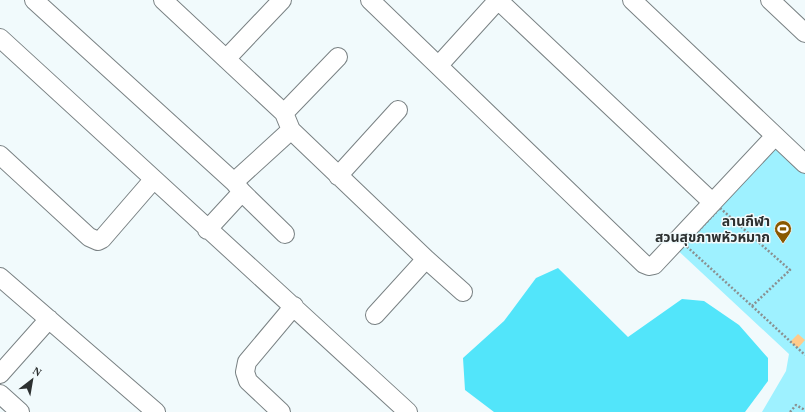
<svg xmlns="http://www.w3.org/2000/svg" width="805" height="412" font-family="'Times New Roman','Noto Sans Thai',serif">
<rect width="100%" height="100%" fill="#f1fafc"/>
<path fill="#9ef1ff" d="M777 138 805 165V412H762L786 371 789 354 672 245Z"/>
<path fill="#52e5fa" d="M558 268 628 337 682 299 704 301 739 325 768 358V381L745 412H494L465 390 463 358 504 321 536 278Z"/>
<path fill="#ffcb8b" d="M798 334 805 340 798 348 790 342Z"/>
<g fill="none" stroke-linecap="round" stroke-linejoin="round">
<defs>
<path id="minor" d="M34 0 234 182
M163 0 284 113 291 130 426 259 375 315
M370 0 644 264 649 266 654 265 775 136
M498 0 712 202
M632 0 805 164
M770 0 805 33
M0 38 408 412
M226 59 282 0
M439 65 498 0
M284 113 338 57
M0 155 89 237 98 241 102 239 153 180
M338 176 398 110
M242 192 285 234
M207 230 242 192 234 182 291 130
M426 259 463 292
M0 277 156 412
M0 374 49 319
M0 394 20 412
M281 412 248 381 245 372 247 362 294 306"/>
</defs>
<use href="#minor" stroke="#798183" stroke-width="20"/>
<path stroke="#8a9091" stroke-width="2.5" stroke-dasharray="2 2" stroke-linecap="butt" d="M720 208 790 270 752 306 685 245Z
M752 306 805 355
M790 412 796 405 805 410"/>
<use href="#minor" stroke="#fff" stroke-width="18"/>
</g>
<defs>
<symbol id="stadium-pin" viewBox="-11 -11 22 30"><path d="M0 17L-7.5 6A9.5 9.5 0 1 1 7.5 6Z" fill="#895800" stroke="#f1fafc"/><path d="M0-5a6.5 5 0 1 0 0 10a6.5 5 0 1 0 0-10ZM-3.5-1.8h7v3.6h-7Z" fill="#fff"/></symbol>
</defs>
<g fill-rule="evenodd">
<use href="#stadium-pin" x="773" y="219" width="20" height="27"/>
</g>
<g text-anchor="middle" stroke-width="3" stroke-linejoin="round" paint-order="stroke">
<g font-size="14" font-weight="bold" fill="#2c3030" stroke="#f1fafc" text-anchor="end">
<text x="770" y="226">ลานกีฬา<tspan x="770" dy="16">สวนสุขภาพหัวหมาก</tspan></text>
</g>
</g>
<g transform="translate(32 380) rotate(31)" stroke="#f1fafc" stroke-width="3" paint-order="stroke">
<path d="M0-3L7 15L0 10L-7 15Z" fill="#2c3030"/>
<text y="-6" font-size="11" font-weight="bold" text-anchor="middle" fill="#2c3030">N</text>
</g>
</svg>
